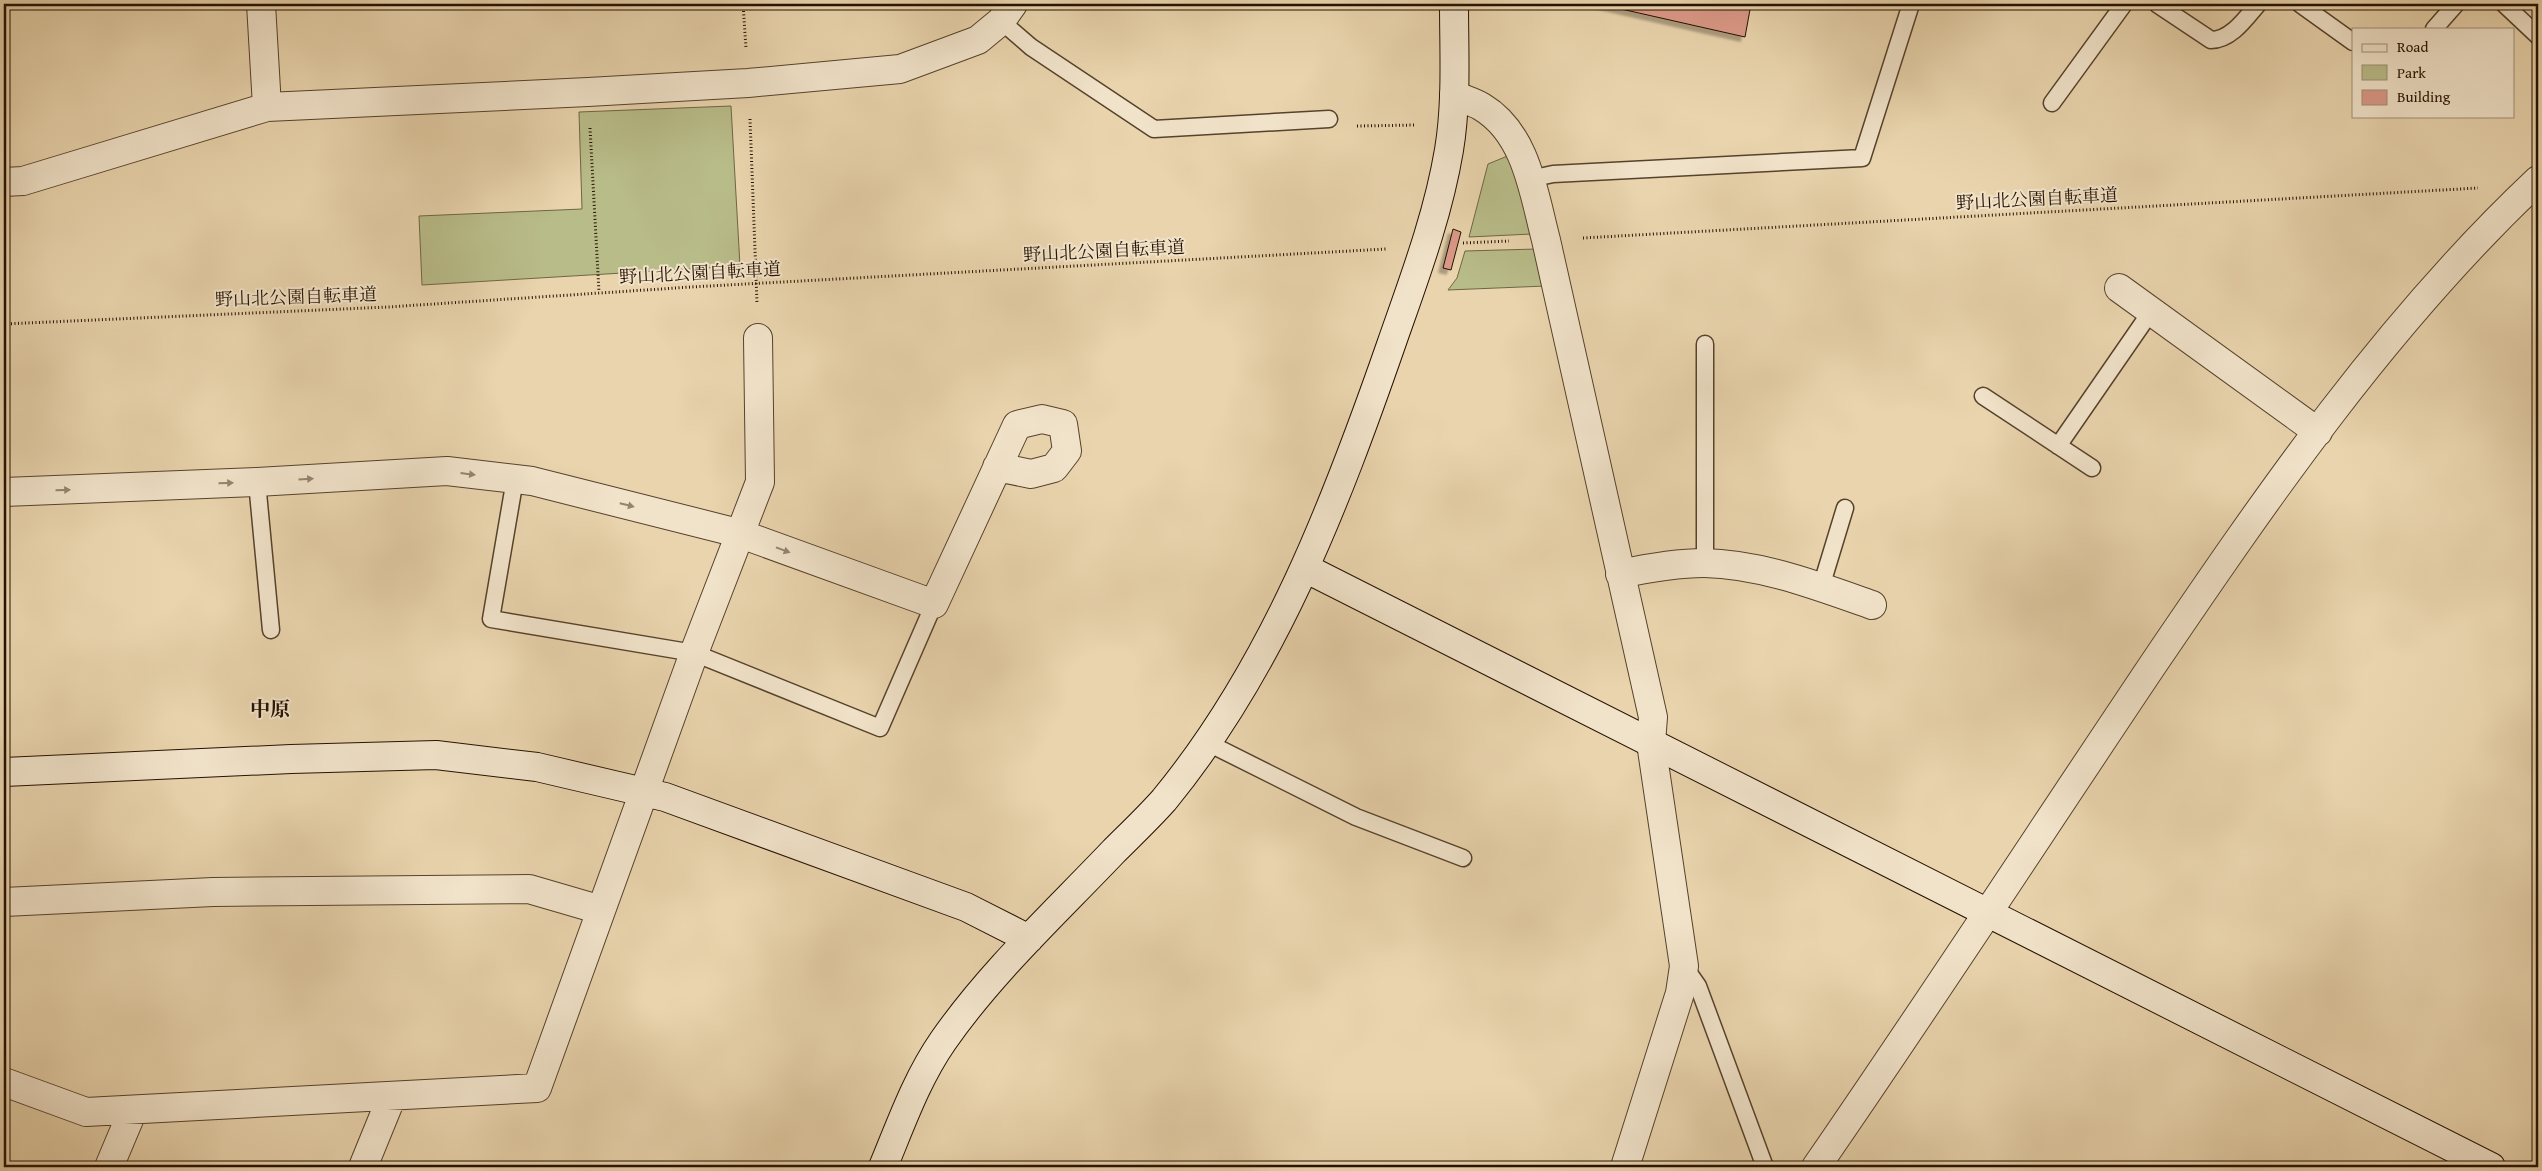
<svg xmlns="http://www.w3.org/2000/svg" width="2542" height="1171" font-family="'Gentium Book Plus','Noto Serif JP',serif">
<defs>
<filter id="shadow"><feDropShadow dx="-4.5" dy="4.5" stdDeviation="1" flood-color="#0004"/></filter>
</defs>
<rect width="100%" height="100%" fill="#e9d4ad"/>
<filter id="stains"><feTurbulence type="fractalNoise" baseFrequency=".004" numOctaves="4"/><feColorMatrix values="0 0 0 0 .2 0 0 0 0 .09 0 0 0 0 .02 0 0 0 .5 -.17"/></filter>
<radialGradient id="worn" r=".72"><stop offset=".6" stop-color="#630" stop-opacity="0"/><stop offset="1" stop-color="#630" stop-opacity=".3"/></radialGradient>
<path fill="#b8bc89" stroke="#6e6644" d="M731 106 740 266 422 285 419 216 582 209 579 112Z
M1510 155 1532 234 1469 237 1488 164Z
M1537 249 1546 286 1448 290 1457 278 1465 251Z"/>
<path fill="#da9988" stroke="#251100" filter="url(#shadow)" d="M1599 4H1751L1745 37Z
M1453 229 1461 232 1451 270 1443 268Z"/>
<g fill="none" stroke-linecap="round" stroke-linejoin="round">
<defs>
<path id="lane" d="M2157 4 2211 40C2231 40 2246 18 2258 4
M2300 4 2353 42
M2504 4 2538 36
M1001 21 1031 47 1154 129 1329 119
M2434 29 2456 4
M2052 103 2124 4
M1530 179 1553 174 1862 158 1911 4
M1983 396 2092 468
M2058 446 2152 310
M515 479 491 619 694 653 880 728 934 604
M257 482 271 630
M1705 563V344
M1821 587 1845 508
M1206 742 1356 817 1463 858
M1684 966 1698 986 1765 1167"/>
<path id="street" d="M261 4 267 107 588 92 748 83 900 69 978 40 1001 21 1013 4
M1454 95C1463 99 1474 102 1482 107 1527 134 1534 195 1546 240L1653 717 1651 743 1684 966 1680 993 1625 1167
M4 182 23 181 267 107
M2119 288 2318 432
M4 492 257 482 447 471 532 481 738 533 934 604 1017 425 1042 419 1063 424 1067 451 1054 468 1031 474 997 467
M1620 574C1648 568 1675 563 1704 563 1761 564 1818 586 1872 605
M4 902 213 892 529 889 601 910
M4 1082 86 1112 537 1088 694 653 760 482 758 338
M109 1167 133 1110
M363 1167 392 1096
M1816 1167C1930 1002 2040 833 2152 666 2268 495 2387 322 2538 180"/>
<path id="secondary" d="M1305 568 2491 1167
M4 772 291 759 436 755 537 767 665 797 966 907 1029 939
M883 1167C901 1124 916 1080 943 1041 991 972 1055 913 1113 852 1130 835 1148 818 1164 800 1274 666 1336 503 1392 342 1414 279 1438 216 1449 150 1457 102 1454 52 1454 4"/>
</defs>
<use href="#lane" stroke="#56422b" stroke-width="19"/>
<use href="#street" stroke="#56422b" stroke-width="30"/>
<use href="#secondary" stroke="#251100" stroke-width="30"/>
<path stroke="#251100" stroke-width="3" stroke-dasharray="1 2.5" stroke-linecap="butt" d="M743 4 746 48
M750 119 757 303
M1357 126 1416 125
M590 128 599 292
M1583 238 2478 188
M1463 243 1509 241
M4 324 388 307 691 287 1386 249"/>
<use href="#lane" stroke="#f1e3ca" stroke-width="16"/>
<use href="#street" stroke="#f1e3ca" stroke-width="28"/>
<use href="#secondary" stroke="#f1e3ca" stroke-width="28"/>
</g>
<defs><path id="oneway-solid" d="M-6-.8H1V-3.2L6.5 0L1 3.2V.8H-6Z" transform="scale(1.25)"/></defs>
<g fill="#95846f">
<use href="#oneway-solid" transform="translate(468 474) rotate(7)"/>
<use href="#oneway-solid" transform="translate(306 479) rotate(-3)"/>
<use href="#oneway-solid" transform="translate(226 483) rotate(-2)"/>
<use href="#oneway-solid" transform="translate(63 490) rotate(-2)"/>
<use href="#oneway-solid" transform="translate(627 505) rotate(14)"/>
<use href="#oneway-solid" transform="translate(783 550) rotate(20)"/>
</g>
<g text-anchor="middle" stroke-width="4" stroke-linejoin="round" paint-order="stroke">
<g font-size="18" fill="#251100" stroke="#f1e3ca">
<text transform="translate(2037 199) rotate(-3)" y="6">野山北公園自転車道</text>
<text transform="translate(1104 251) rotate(-3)" y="6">野山北公園自転車道</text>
<text transform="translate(700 273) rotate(-3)" y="6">野山北公園自転車道</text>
<text transform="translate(296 297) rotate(-2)" y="6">野山北公園自転車道</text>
</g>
<g font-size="20" font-weight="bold" fill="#251100" stroke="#f1e3ca">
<text x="270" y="716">中原</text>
</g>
</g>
<rect width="2542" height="1171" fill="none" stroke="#e9d4ad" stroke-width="20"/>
<rect x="5" y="5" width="2532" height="1161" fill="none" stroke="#251100" stroke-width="2.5"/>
<rect x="10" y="10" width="2522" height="1151" fill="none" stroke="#251100"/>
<rect x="2352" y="28" width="162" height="90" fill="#f1e3ca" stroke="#9f8f79"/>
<rect x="2362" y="44" width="25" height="8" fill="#f1e3ca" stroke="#9f8f79"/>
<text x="2397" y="52" font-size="15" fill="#251100">Road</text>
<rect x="2362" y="65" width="25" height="15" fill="#b8bc89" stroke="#9f8f79"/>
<text x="2397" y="78" font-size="15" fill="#251100">Park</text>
<rect x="2362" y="90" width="25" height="15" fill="#da9988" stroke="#9f8f79"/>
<text x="2397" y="102" font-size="15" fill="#251100">Building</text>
<rect width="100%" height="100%" filter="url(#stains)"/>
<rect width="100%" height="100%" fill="url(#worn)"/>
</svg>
